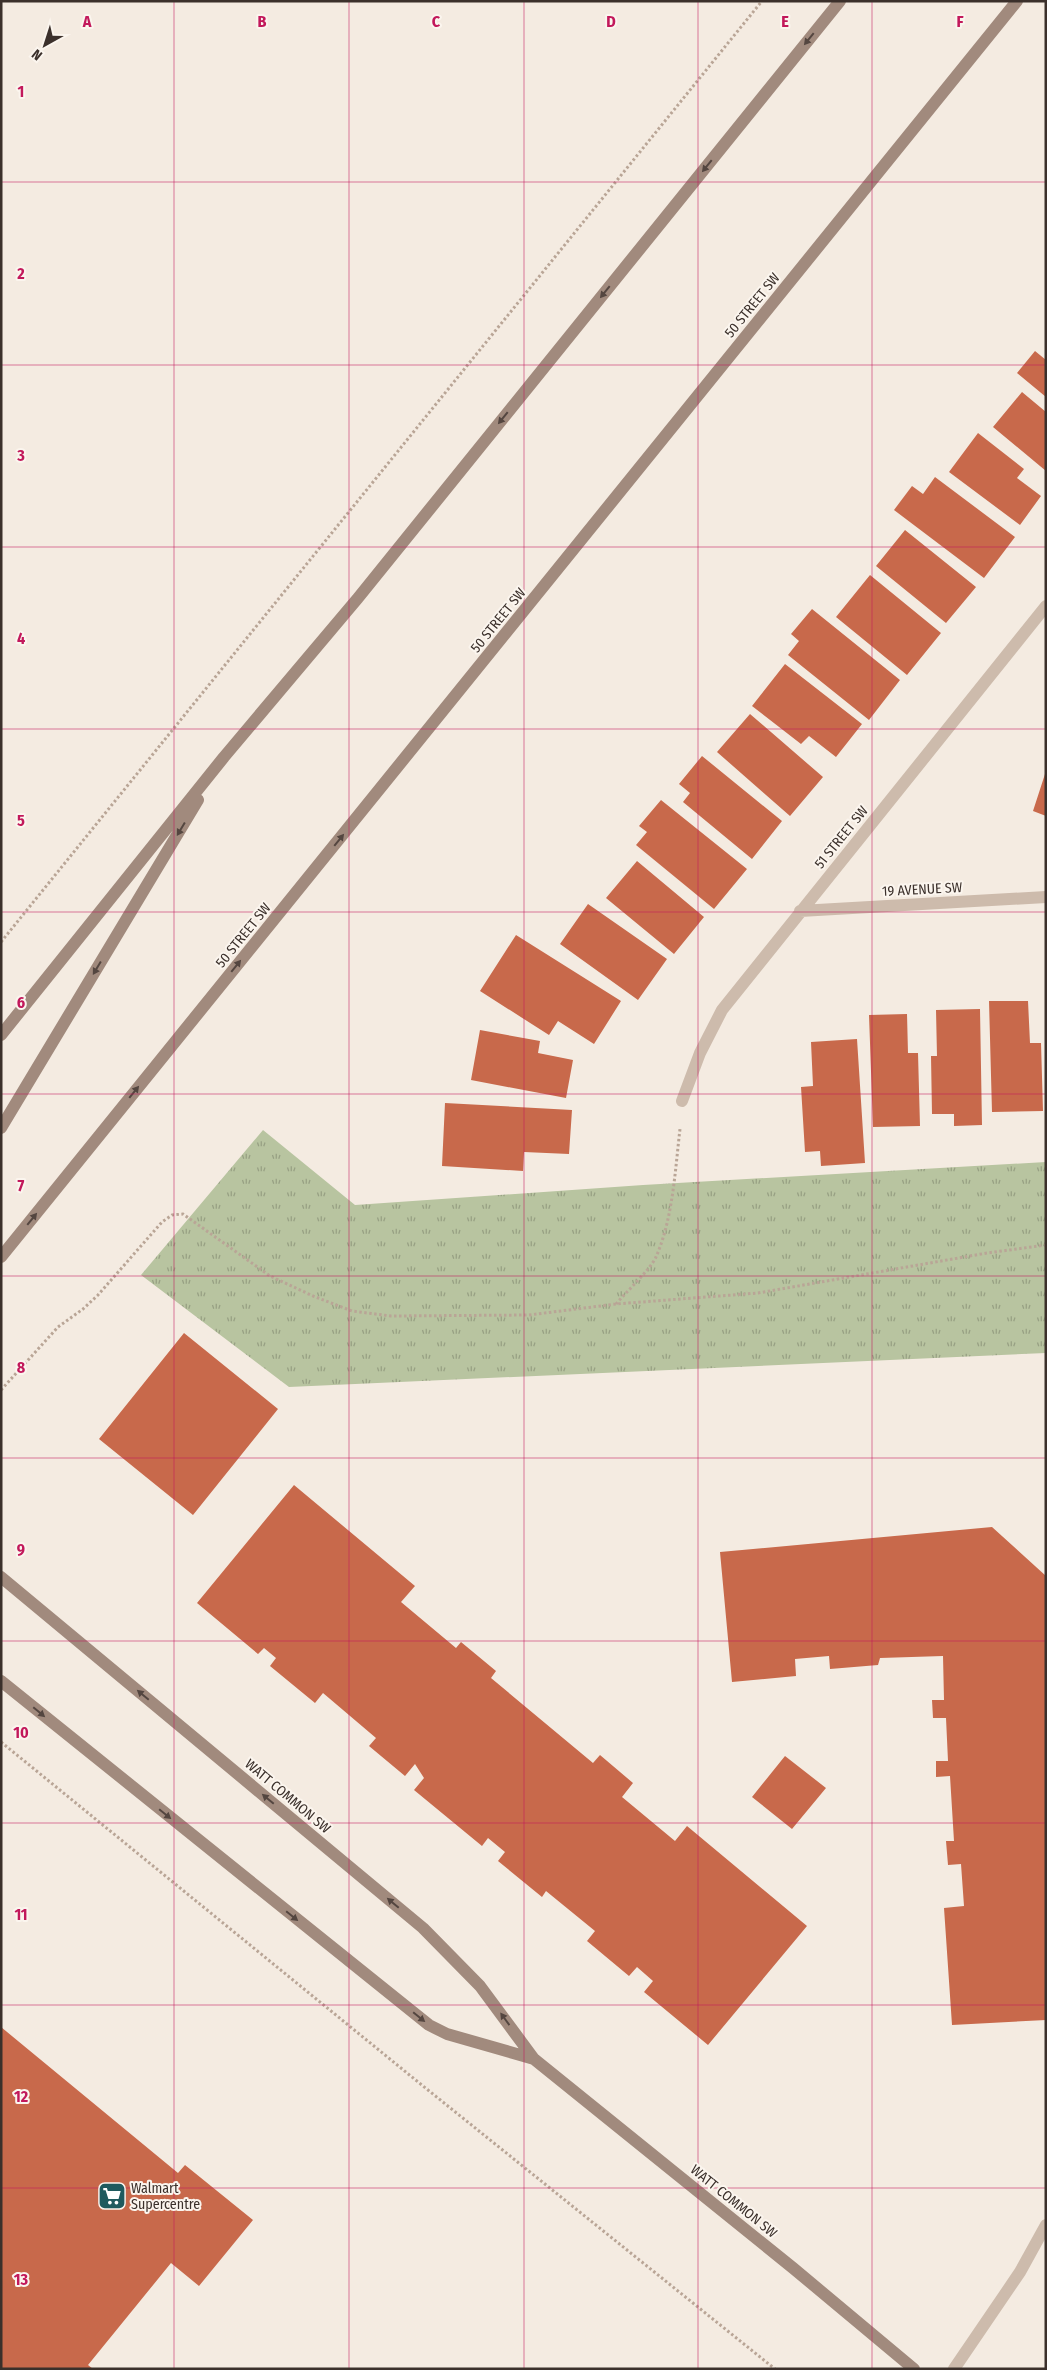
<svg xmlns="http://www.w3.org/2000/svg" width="1047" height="2370" font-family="'Fira Sans Condensed',sans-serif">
<defs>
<pattern id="park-tufts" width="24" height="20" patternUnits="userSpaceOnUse" patternTransform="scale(1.25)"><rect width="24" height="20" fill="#b8c4a0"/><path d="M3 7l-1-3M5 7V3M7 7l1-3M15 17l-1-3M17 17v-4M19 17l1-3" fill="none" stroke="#97a083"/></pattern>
</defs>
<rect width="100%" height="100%" fill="#f4ebe1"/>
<path fill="url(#park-tufts)" d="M263 1130 355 1205 643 1185 1046 1162V1353L289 1387 141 1275Z"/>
<path fill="#c8694b" d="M1035 351 1046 360V397L1017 373Z
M1022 392 1046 412V471L993 427Z
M978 433 1024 469 1017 478 1041 496 1020 525 949 472Z
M935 477 1015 537 984 578 894 510 912 486 923 494Z
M905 530 976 587 946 623 876 566Z
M870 575 941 633 907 675 836 617Z
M812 609 900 680 869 720 788 655 799 641 791 634Z
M785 664 862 724 836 757 809 736 801 744 752 706Z
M750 714 823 777 790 816 717 752Z
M702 756 782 821 752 859 683 802 690 793 679 784Z
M1045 774H1046V816L1033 811Z
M661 800 747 869 714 909 636 845 647 832 639 826Z
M637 861 704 917 674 954 606 898Z
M588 904 667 959 638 1000 560 944Z
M516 935 621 1001 594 1044 558 1021 549 1035 480 991Z
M989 1001H1028L1030 1043H1041L1043 1111 992 1112Z
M980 1009 982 1125 954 1126V1114H932L931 1056H937L936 1010Z
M907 1014 908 1053H918L920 1126 873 1127 869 1015Z
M480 1030 540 1041 538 1053 573 1060 566 1098 471 1080Z
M857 1039 865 1163 821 1166 820 1151 805 1152 801 1087 813 1086 811 1042Z
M445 1103 572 1110 569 1154 524 1152 523 1171 442 1166Z
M184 1333 278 1409 193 1515 99 1439Z
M294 1485 415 1586 401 1602 456 1648 461 1642 496 1671 491 1678 593 1763 600 1755 633 1783 622 1797 675 1841 687 1826 807 1926 708 2045 644 1992 653 1981 637 1967 629 1976 587 1941 595 1931 546 1891 542 1897 498 1861 505 1852 488 1838 482 1846 414 1790 424 1778 415 1764 405 1776 369 1746 376 1738 323 1693 315 1703 270 1666 276 1658 264 1648 258 1654 197 1603Z
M992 1527 1046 1576V2020L952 2025 944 1908 964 1906 961 1864 948 1865 946 1841H954L950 1776 936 1777V1761H948L946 1718H933L932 1700H944L943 1656 880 1658 878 1665 830 1669 829 1656 795 1659 796 1676 732 1682 720 1552Z
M785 1756 826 1788 792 1829 752 1797Z
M1 2027 178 2173 185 2165 253 2220 199 2286 171 2263 88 2365 93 2369H1Z"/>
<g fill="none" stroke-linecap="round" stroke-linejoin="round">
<path stroke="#b9a596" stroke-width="3" stroke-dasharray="2.5 2.5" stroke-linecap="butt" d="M1 942 762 1
M616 1304C626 1292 650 1270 656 1257 673 1218 675 1171 680 1129
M1 1390 58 1327 83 1309 98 1295 162 1222 172 1215 183 1214 270 1276 313 1296 352 1311 391 1316 529 1315 616 1304 758 1293 987 1253 1046 1245
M1 1742 423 2086 775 2369"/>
<path stroke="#cdbbac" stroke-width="12" d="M954 2369 1020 2272 1046 2225"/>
<path stroke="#cdbbac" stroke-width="12" d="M800 911 1046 897
M682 1101 700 1053 722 1010 1046 606"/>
<path stroke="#a18a7d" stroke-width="12" d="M1 1035 224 757 358 598 840 1
M1 1128 198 800
M1 1257 1017 1
M1 1577 423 1928 480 1986 534 2059 793 2268 914 2369
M1 1681 429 2025 447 2034 534 2059"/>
</g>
<defs><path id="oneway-solid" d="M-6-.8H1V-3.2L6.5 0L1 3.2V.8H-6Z" transform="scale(1.25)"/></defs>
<g fill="#544640">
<use href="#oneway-solid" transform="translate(809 39) rotate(129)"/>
<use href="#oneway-solid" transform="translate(707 166) rotate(129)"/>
<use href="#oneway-solid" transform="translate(605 292) rotate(129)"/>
<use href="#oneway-solid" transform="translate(503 418) rotate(129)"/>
<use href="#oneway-solid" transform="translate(181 829) rotate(121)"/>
<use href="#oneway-solid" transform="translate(339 840) rotate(-51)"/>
<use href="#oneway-solid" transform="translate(236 966) rotate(-51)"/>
<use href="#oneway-solid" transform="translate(97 968) rotate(121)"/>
<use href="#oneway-solid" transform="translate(134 1092) rotate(-51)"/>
<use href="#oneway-solid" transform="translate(32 1219) rotate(-51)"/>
<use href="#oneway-solid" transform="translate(143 1695) rotate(-140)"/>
<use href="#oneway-solid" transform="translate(39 1712) rotate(40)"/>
<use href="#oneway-solid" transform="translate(268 1799) rotate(-140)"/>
<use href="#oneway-solid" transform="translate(165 1814) rotate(39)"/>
<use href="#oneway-solid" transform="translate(393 1903) rotate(-140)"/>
<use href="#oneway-solid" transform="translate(292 1916) rotate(39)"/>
<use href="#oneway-solid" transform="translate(419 2017) rotate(39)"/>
<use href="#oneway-solid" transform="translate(505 2019) rotate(-126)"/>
</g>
<path fill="none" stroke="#c2185b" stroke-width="1" stroke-opacity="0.55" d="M174 1V2369M349 1V2369M524 1V2369M698 1V2369M872 1V2369M1 182H1046M1 365H1046M1 547H1046M1 729H1046M1 912H1046M1 1094H1046M1 1276H1046M1 1458H1046M1 1641H1046M1 1823H1046M1 2005H1046M1 2188H1046"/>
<defs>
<symbol id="supermarket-square" viewBox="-11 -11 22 22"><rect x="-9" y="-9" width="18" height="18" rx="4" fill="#1f5a5e" stroke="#fbf5ee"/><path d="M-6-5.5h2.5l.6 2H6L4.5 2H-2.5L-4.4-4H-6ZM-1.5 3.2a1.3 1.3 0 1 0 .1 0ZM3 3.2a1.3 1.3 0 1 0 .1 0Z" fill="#fff"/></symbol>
</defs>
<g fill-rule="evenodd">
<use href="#supermarket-square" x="96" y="2180" width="32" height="32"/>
</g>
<g text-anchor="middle" stroke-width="4" stroke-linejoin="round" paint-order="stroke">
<g font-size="14" fill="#3b302b" stroke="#fbf5ee">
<text transform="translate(752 305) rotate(-51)" y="5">50 STREET SW</text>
<text transform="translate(498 620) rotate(-51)" y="5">50 STREET SW</text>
<text transform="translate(841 837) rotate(-51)" y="5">51 STREET SW</text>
<text transform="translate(922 889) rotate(-3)" y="5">19 AVENUE SW</text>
<text transform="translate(243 935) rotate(-51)" y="5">50 STREET SW</text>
<text transform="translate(288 1796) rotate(40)" y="5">WATT COMMON SW</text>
<text transform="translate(734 2201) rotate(39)" y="5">WATT COMMON SW</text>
</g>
<g font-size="14" fill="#3b302b" stroke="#fbf5ee" text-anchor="start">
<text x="131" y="2193">Walmart<tspan x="131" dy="16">Supercentre</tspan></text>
</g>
</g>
<g font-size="16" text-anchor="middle" font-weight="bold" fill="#c2185b" stroke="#fbf5ee" stroke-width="4" stroke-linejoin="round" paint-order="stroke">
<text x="87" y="27">A</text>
<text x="262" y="27">B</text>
<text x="436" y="27">C</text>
<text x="611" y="27">D</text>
<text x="785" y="27">E</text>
<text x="960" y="27">F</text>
<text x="21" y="97">1</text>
<text x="21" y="279">2</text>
<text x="21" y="461">3</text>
<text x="21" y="644">4</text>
<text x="21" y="826">5</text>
<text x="21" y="1008">6</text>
<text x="21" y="1191">7</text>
<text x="21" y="1373">8</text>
<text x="21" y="1555">9</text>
<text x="21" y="1738">10</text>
<text x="21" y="1920">11</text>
<text x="21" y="2102">12</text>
<text x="21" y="2285">13</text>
</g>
<rect width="1047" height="2370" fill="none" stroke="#3b302b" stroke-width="5"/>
<g transform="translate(45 45) rotate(219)" stroke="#fbf5ee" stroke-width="4" paint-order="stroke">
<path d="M0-4L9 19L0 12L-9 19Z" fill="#3b302b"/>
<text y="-8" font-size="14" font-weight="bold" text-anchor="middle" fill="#3b302b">N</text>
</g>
</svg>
